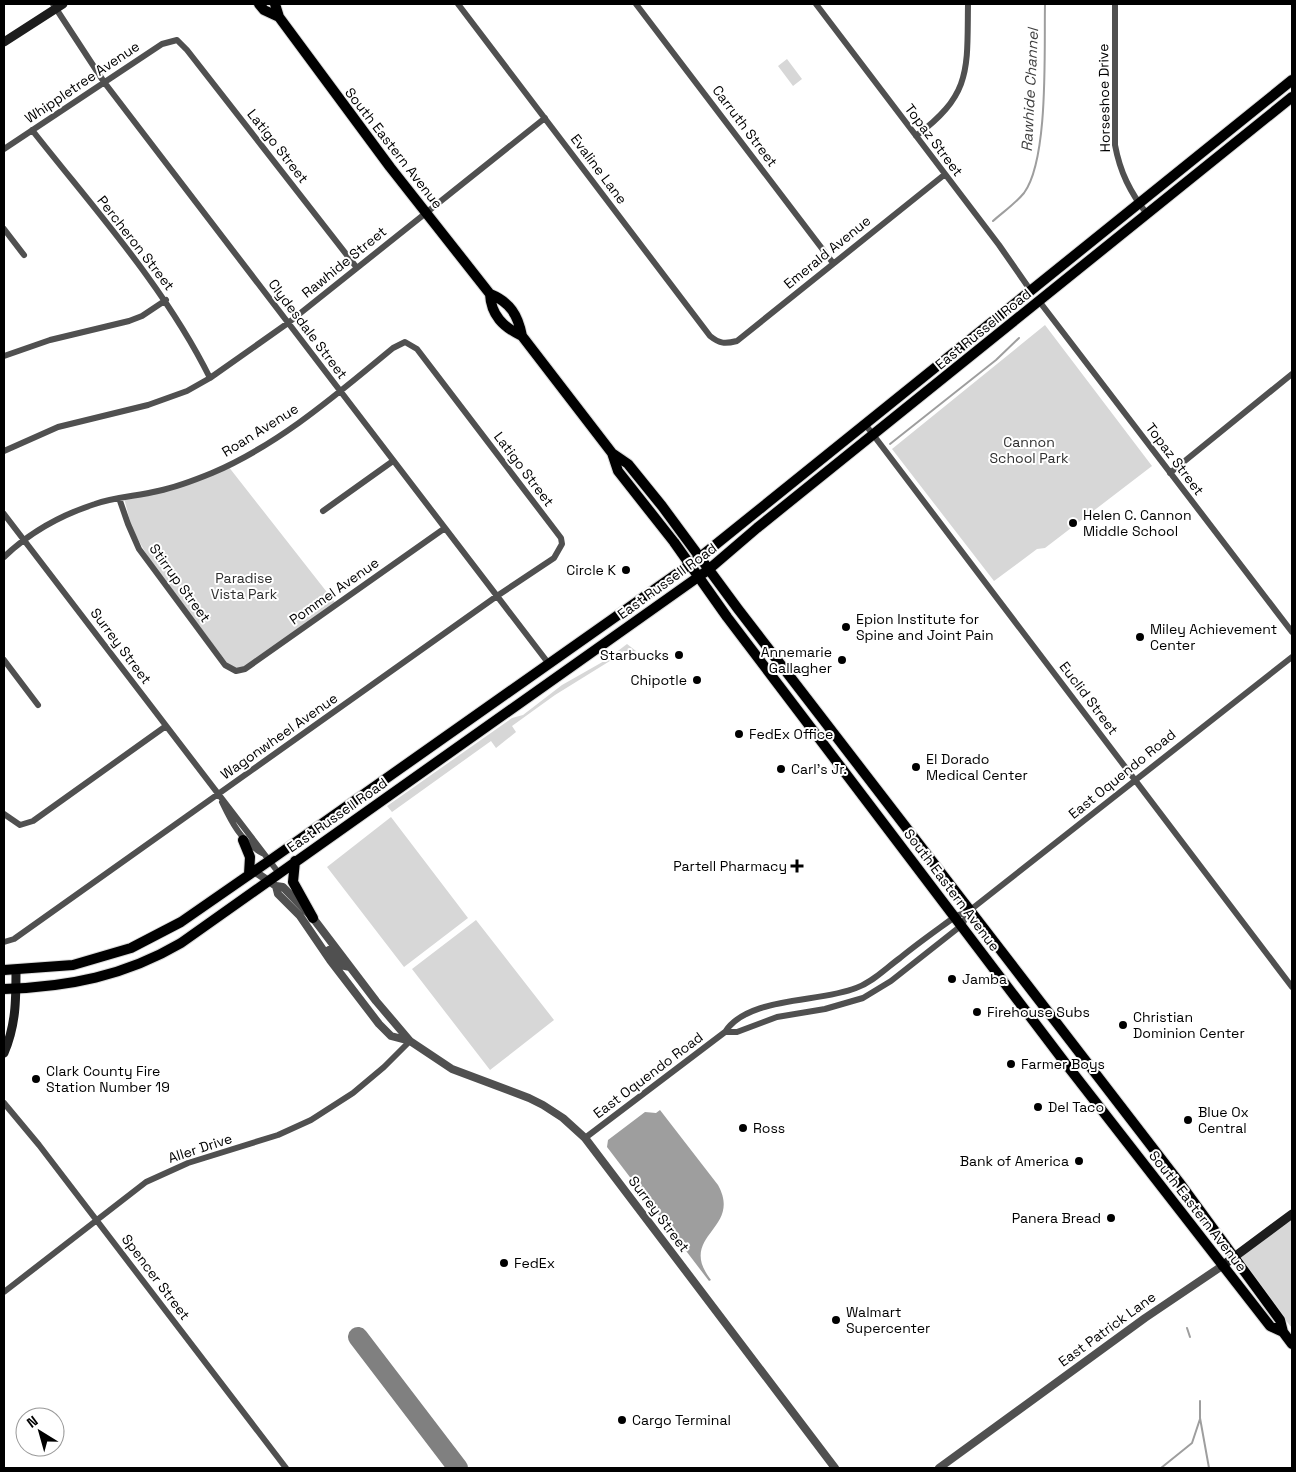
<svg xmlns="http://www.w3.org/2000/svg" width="1296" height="1472" font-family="'Space Grotesk',sans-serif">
<rect width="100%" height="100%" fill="#fff"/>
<path fill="#d7d7d7" d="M787 59 802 79 793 86 778 66Z
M1045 325 1152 466 1045 548 1037 549 994 581 892 449Z
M228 466 337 605 243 670 232 669 152 564 132 529 124 498 160 491Z
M627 644 636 651 630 656 626 651 555 695 512 726 516 732 496 748 491 741 392 812 387 806 512 718 523 715 562 685 606 660Z
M391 817 468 918 404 967 327 867Z
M476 920 554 1020 490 1070 412 969Z
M1292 1214V1328L1234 1257Z"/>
<path fill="#9e9e9e" d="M660 1110 718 1185C743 1230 676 1235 711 1280L709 1281 607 1147 608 1140 645 1112 656 1113Z"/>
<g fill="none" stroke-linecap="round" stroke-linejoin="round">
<path stroke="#9e9e9e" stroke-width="2" d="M993 221C1003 212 1015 204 1024 193 1049 159 1044 49 1045 4
M890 444 996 360 1019 338
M1187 1328 1190 1337
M1200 1401V1418L1209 1468
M1161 1468 1192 1443 1200 1419"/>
<path stroke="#808080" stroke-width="20" d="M358 1337 458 1468"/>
<defs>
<path id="primary" d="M259 4 264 10 279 17
M275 4 279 17 390 167 490 294C510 302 518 315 522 336
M490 294C491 315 503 327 522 336L612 453 628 464 662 506 738 609 1179 1182 1280 1320 1283 1332 1292 1344
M612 453 618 471 674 542 727 617 1066 1064 1270 1326 1283 1332
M243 840 250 857 249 874
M295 861 293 882 313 918
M4 970 73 965 131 948 181 922 269 861 699 558 1292 80
M4 989C68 987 125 976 181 943L708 570 757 528 1292 97"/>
</defs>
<use href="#primary" stroke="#dbdbdb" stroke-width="12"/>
<path stroke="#505050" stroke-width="6" d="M53 4 104 82 549 664
M458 4 710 336C720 344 725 344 737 341L944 175
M636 4 833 263
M816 4 999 245 1031 291
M1115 4V145C1120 172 1130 192 1147 214
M32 130C95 210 165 287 210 378
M916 136C972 94 967 70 968 4
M4 149 162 44 177 40 187 50 357 268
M4 229 24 255
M1039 301 1292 632
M4 356 50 340 129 321 142 316 166 300
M865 424 1292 987
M4 451 58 427 148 405 187 391 210 378 288 323 545 118
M1170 473 1292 374
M119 498 128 524 139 549 225 665 236 671 245 669 445 528
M323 511 393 461
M4 514 278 872
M4 557C30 532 61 515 95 504 115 497 138 496 158 491 177 487 195 480 212 473 280 444 337 394 393 348L405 342 417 349 561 538 562 544 554 558 497 596 14 939 4 942
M4 660 38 705
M222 802C232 823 241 841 262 853
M4 814 20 825 33 821 166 726
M725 1032H737L777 1017 825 1009 863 998 891 981 962 925 969 911
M4 1103 39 1145 286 1468
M585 1138 725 1032C748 996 819 1003 856 988 873 982 886 968 900 958 918 943 937 930 956 916L969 911 1292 657
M4 1292 146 1182 188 1163 278 1135 311 1120 353 1093 384 1067 410 1041"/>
<path stroke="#505050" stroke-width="8" d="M254 871 276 886 283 887 313 918 376 1001 410 1041 452 1069 529 1098 543 1105 563 1118 585 1138 835 1468
M276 886 278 894 300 916 330 960 379 1024 391 1036 410 1041
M329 950 340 965 350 967
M939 1468 1145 1318 1222 1266"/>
<path stroke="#1d1d1d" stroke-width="9" d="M4 42 63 4
M4 1053C16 1025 16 1000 16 970
M1222 1266 1292 1214"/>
<use href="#primary" stroke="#000" stroke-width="10"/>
</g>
<g fill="#000" stroke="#fff" stroke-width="2">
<circle cx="1073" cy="523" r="5"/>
<circle cx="626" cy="570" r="5"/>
<circle cx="846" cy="627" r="5"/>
<circle cx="1140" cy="637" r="5"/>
<circle cx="679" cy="655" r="5"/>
<circle cx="842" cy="660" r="5"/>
<circle cx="697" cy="680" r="5"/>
<circle cx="739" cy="734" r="5"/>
<circle cx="916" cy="767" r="5"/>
<circle cx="781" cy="769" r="5"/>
<path d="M794.5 858.5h5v5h5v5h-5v5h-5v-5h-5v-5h5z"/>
<circle cx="952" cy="979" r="5"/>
<circle cx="977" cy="1012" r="5"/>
<circle cx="1123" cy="1025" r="5"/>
<circle cx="1011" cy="1064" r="5"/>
<circle cx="36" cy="1079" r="5"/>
<circle cx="1038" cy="1107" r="5"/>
<circle cx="1188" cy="1120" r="5"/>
<circle cx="743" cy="1128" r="5"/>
<circle cx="1079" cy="1161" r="5"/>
<circle cx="1111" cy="1218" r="5"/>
<circle cx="504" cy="1263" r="5"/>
<circle cx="836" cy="1320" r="5"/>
<circle cx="622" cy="1420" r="5"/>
</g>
<g text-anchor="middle" stroke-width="4" stroke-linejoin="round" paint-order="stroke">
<g font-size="14" fill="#000" stroke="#fff">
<text transform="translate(82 82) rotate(-34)" y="5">Whippletree Avenue</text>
<text transform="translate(1104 98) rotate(-91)" y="5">Horseshoe Drive</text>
<text transform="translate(745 126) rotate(53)" y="5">Carruth Street</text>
<text transform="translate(934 140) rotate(53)" y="5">Topaz Street</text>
<text transform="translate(278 146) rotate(52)" y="5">Latigo Street</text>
<text transform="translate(394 148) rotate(52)" y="5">South Eastern Avenue</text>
<text transform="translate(599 169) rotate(53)" y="5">Evaline Lane</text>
<text transform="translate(136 243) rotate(52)" y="5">Percheron Street</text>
<text transform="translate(827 252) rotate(-39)" y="5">Emerald Avenue</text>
<text transform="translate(344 262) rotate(-39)" y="5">Rawhide Street</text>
<text transform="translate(308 329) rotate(53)" y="5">Clydesdale Street</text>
<text transform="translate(983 329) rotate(-39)" y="5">East Russell Road</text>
<text transform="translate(260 430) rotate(-32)" y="5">Roan Avenue</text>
<text transform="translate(1175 459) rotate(53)" y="5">Topaz Street</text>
<text transform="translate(524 469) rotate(53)" y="5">Latigo Street</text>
<text transform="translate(667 581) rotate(-36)" y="5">East Russell Road</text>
<text transform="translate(180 583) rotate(54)" y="5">Stirrup Street</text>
<text transform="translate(334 591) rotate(-35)" y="5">Pommel Avenue</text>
<text transform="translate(121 646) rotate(53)" y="5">Surrey Street</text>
<text transform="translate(1089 698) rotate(53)" y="5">Euclid Street</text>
<text transform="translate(279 736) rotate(-35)" y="5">Wagonwheel Avenue</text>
<text transform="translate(1122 774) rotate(-39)" y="5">East Oquendo Road</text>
<text transform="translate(337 815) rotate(-35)" y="5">East Russell Road</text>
<text transform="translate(952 890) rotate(53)" y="5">South Eastern Avenue</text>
<text transform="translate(648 1075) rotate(-37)" y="5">East Oquendo Road</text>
<text transform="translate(200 1148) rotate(-18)" y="5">Aller Drive</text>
<text transform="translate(1198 1211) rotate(52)" y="5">South Eastern Avenue</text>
<text transform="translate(659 1214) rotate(53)" y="5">Surrey Street</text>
<text transform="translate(156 1277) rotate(53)" y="5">Spencer Street</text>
<text transform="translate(1107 1329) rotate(-36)" y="5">East Patrick Lane</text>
</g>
<g font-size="14" fill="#2e2e2e" stroke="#fff">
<text x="1029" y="447">Cannon<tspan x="1029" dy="16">School Park</tspan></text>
<text x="244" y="583">Paradise<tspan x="244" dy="16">Vista Park</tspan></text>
</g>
<g font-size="14" fill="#000" stroke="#fff" text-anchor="start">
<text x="1083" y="520">Helen C. Cannon<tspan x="1083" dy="16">Middle School</tspan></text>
<text x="616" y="575" text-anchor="end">Circle K</text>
<text x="856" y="624">Epion Institute for<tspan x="856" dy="16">Spine and Joint Pain</tspan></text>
<text x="1150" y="634">Miley Achievement<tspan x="1150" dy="16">Center</tspan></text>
<text x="832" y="657" text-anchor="end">Annemarie<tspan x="832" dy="16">Gallagher</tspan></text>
<text x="669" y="660" text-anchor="end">Starbucks</text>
<text x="687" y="685" text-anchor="end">Chipotle</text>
<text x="749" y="739">FedEx Office</text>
<text x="926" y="764">El Dorado<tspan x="926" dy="16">Medical Center</tspan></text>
<text x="791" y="774">Carl's Jr.</text>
<text x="787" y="871" text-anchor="end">Partell Pharmacy</text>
<text x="962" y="984">Jamba</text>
<text x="987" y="1017">Firehouse Subs</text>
<text x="1133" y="1022">Christian<tspan x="1133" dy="16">Dominion Center</tspan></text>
<text x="1021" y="1069">Farmer Boys</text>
<text x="46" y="1076">Clark County Fire<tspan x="46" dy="16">Station Number 19</tspan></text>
<text x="1048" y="1112">Del Taco</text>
<text x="1198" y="1117">Blue Ox<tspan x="1198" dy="16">Central</tspan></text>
<text x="753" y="1133">Ross</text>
<text x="1069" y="1166" text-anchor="end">Bank of America</text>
<text x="1101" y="1223" text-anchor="end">Panera Bread</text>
<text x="514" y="1268">FedEx</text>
<text x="846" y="1317">Walmart<tspan x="846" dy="16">Supercenter</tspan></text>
<text x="632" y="1425">Cargo Terminal</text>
</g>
<g font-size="15" font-style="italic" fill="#3f3f3f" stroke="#fff">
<text transform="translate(1030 90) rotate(-87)" y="5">Rawhide Channel</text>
</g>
</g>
<rect width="1296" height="1472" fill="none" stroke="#000000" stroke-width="10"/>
<g transform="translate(40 1432) rotate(323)"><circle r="24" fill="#ffffff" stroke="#999999"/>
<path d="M0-4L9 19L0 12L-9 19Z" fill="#000000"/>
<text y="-8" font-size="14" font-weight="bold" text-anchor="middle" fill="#000000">N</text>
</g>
</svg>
